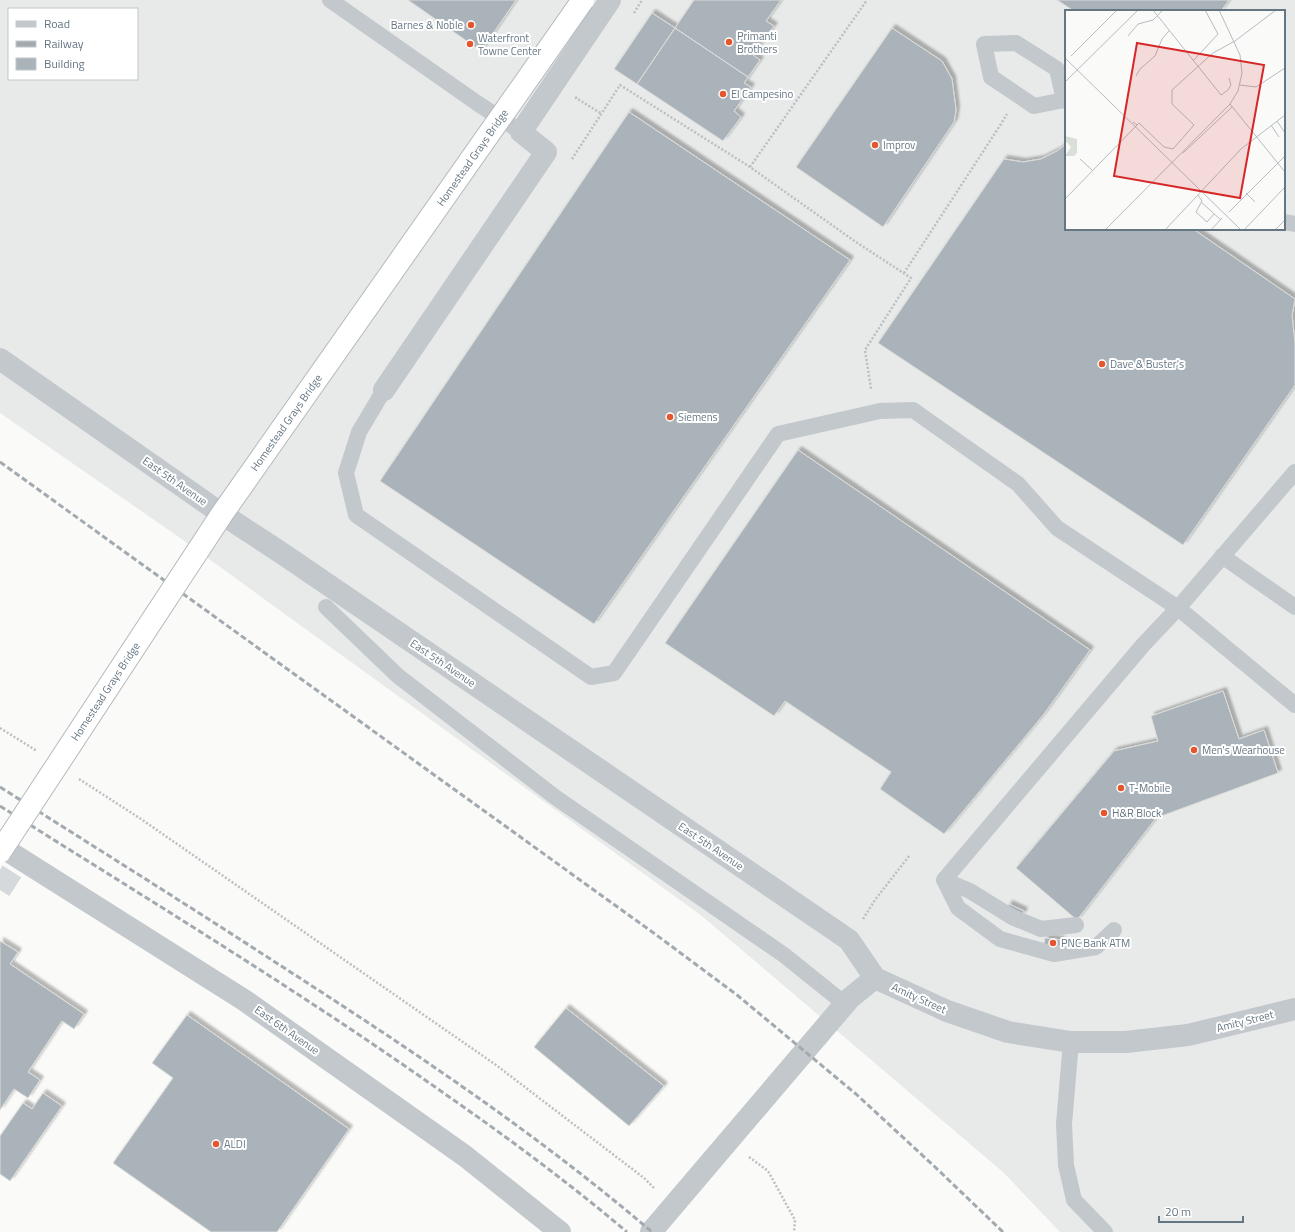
<svg xmlns="http://www.w3.org/2000/svg" width="1295" height="1232" font-family="'Titillium Web',sans-serif">
<defs>
<filter id="shadow"><feDropShadow dx="3.5" dy="-3.5" stdDeviation="1" flood-color="#0004"/></filter>
</defs>
<rect width="100%" height="100%" fill="#fafaf8"/>
<path fill="#e8e9e9" fill-rule="evenodd" d="M0 0H1295V1232H1060L1004 1173 702 916 173 533 0 413ZM9 9H137V79H9ZM1066 11H1284V229H1066Z"/>
<path fill="#aab3b9" stroke="#dcdcda" filter="url(#shadow)" d="M408 0H516L481 51Z
M694 0H781L766 21 774 26 753 55 760 60 748 77 675 28Z
M1057 0H1229L1221 11H1074Z
M652 13 675 28 637 84 614 69Z
M675 28 748 77 744 83 751 87 734 111 741 117 723 141 637 84Z
M892 28 942 61 952 79 956 110 954 122 883 227 796 167Z
M629 112 850 260 594 624 380 481Z
M1066 144V229H1193L1295 299 1292 315 1295 344V385L1183 545 878 343 1004 159 1023 162 1041 159 1057 151Z
M798 450 1090 650 1044 714 944 834 880 789 891 772 785 701 774 716 665 643Z
M1223 691 1239 739 1264 730 1278 773 1156 818 1077 920 1016 868 1114 751 1158 741 1151 716Z
M1009 904 1024 911 1022 915H1004Z
M1045 938 1061 940 1062 946 1043 949Z
M0 941 18 952 10 964 84 1014 74 1029 62 1021 28 1072 40 1080 28 1098 14 1089 0 1110Z
M566 1008 664 1086 629 1126 534 1047Z
M187 1015 349 1129 277 1232H211L113 1163 173 1078 152 1063Z
M43 1093 62 1106 10 1181 0 1174V1136L23 1103 32 1109Z"/>
<g fill="none" stroke-linecap="round" stroke-linejoin="round">
<path stroke="#d5d9db" stroke-width="22" stroke-dasharray="22 11" stroke-linecap="butt" d="M0 890 20 859"/>
<path stroke="#bbbfc2" stroke-width="2.5" stroke-dasharray="2 2" stroke-linecap="butt" d="M634 13 642 0
M577 97 576 98 602 114
M572 159 620 85 750 167 853 240 911 278 865 350 871 389
M750 167 867 0
M904 273 1001 124 1007 114
M0 728 37 751
M79 779 141 819 496 1065 644 1178 655 1189
M863 919 875 900 909 856
M749 1157 768 1171 795 1220 794 1232"/>
<path stroke="#c3c8cc" stroke-width="16" d="M330 0 477 103 521 132
M1064 100 1034 106 991 77 984 44 1016 43 1057 69 1064 100 1066 101
M1284 222 1295 224
M384 390 359 432 346 473 356 515 591 677 614 673 778 434 880 411 913 410 1018 484 1057 528 1178 608 1295 705
M1222 556 1295 607
M326 607 398 676 555 797 784 955 845 1004
M944 880 1143 645 1178 608 1295 472
M944 880 958 908 1000 939 1054 954 1096 947 1114 930
M944 880 970 891 1012 917 1041 929 1076 925
M1071 1042 1064 1124 1066 1165 1074 1200 1105 1232"/>
<path stroke="#c3c8cc" stroke-width="22" d="M384 390 546 152 521 132 610 0
M0 846 244 1000 465 1156 560 1232"/>
<path stroke="#c3c8cc" stroke-width="22" d="M0 359 222 514 283 554 849 940 875 978
M875 978 947 1011 1008 1032 1071 1042H1126L1188 1035 1295 1009
M651 1232 850 998 875 978"/>
<path stroke="#a2aab0" stroke-width="3" stroke-dasharray="6 3" stroke-linecap="butt" d="M0 462 655 934 737 995 856 1094 934 1166 1003 1232
M0 787C93 846 186 904 278 964 407 1047 535 1132 652 1232
M0 806C149 900 301 992 445 1094 507 1137 569 1183 627 1232"/>
<defs>
<g id="primary-bridge">
<path id="s1" d="M0 852 222 514 583 0"/>
</g>
</defs>
<use href="#primary-bridge" stroke="#b5babe" stroke-width="24" stroke-linecap="butt"/>
<use href="#primary-bridge" stroke="#fff" stroke-width="22"/>
</g>
<g fill="#e4572e" stroke="#fff" stroke-width="1.5">
<circle cx="471" cy="25" r="4"/>
<circle cx="729" cy="42" r="4"/>
<circle cx="470" cy="44" r="4"/>
<circle cx="723" cy="94" r="4"/>
<circle cx="875" cy="145" r="4"/>
<circle cx="1102" cy="364" r="4"/>
<circle cx="670" cy="417" r="4"/>
<circle cx="1194" cy="750" r="4"/>
<circle cx="1121" cy="788" r="4"/>
<circle cx="1104" cy="813" r="4"/>
<circle cx="1053" cy="943" r="4"/>
<circle cx="216" cy="1144" r="4"/>
</g>
<g text-anchor="middle" stroke-width="4" stroke-linejoin="round" paint-order="stroke">
<g font-size="11" fill="#657683" stroke="#fff" text-anchor="start">
<text x="463" y="29" text-anchor="end">Barnes &amp; Noble</text>
<text x="737" y="40">Primanti<tspan x="737" dy="13">Brothers</tspan></text>
<text x="478" y="42">Waterfront<tspan x="478" dy="13">Towne Center</tspan></text>
<text x="731" y="98">El Campesino</text>
<text x="883" y="149">Improv</text>
<text x="1110" y="368">Dave &amp; Buster's</text>
<text x="678" y="421">Siemens</text>
<text x="1202" y="754">Men's Wearhouse</text>
<text x="1129" y="792">T-Mobile</text>
<text x="1112" y="817">H&amp;R Block</text>
<text x="1061" y="947">PNC Bank ATM</text>
<text x="224" y="1148">ALDI</text>
</g>
<g font-size="11" fill="#657683" stroke="#fff">
<text dy="4" stroke="none"><textPath href="#s1" startOffset="840">Homestead Grays Bridge</textPath></text>
<text dy="4" stroke="none"><textPath href="#s1" startOffset="516">Homestead Grays Bridge</textPath></text>
<text transform="translate(175 481) rotate(35)" y="4">East 5th Avenue</text>
<text transform="translate(443 663) rotate(34)" y="4">East 5th Avenue</text>
<text dy="4" stroke="none"><textPath href="#s1" startOffset="192">Homestead Grays Bridge</textPath></text>
<text transform="translate(711 846) rotate(34)" y="4">East 5th Avenue</text>
<text transform="translate(919 998) rotate(24)" y="4">Amity Street</text>
<text transform="translate(1245 1021) rotate(-14)" y="4">Amity Street</text>
<text transform="translate(287 1030) rotate(35)" y="4">East 6th Avenue</text>
</g>
</g>
<g transform="translate(1065 10)">
<rect width="220" height="220" fill="#fafaf8"/>
<path d="M0 126 12 129V143L9 146H0L6 137 2 132 0 133Z" fill="#dadfd7"/>
<path fill="none" stroke="#b5bdc2" stroke-width="1" d="M88 0 156 85M63 26 73 14 88 10 98 0M6 46 52 0M0 48 176 220M128 51 153 24 140 0M71 66 75 59 90 46 97 29 104 21M0 72 73 0M175 75 191 77 220 58M156 85 163 80 166 75 164 68M165 94 220 162M212 111 220 123M68 112 72 115 74 113 99 137 108 139 129 115 107 94V80L148 43 170 31 211 0M206 115 214 127M118 143 167 97M15 149 27 160M181 183 190 192M133 185 137 191 131 202 142 212 149 204M0 189 72 115M136 192 156 210M164 202 220 146M40 220 165 94 173 81 177 63 175 45 154 0M100 220 176 139 220 105M146 220 157 208M179 220 220 177M210 220 220 210"/>
<path fill="#d62828" fill-opacity="0.15" stroke="#d62828" stroke-width="2" d="M72 33 199 55 175 188 49 166Z"/>
<rect width="220" height="220" fill="none" stroke="#657683" stroke-width="2"/>
</g>
<rect x="8" y="8" width="130" height="72" fill="#ffffff" stroke="#c1c8cd"/>
<rect x="16" y="21" width="20" height="6" fill="#c3c8cc" stroke="#c1c8cd"/>
<text x="44" y="28" font-size="12" fill="#657683">Road</text>
<rect x="16" y="41" width="20" height="6" fill="#a2aab0" stroke="#c1c8cd"/>
<text x="44" y="48" font-size="12" fill="#657683">Railway</text>
<rect x="16" y="58" width="20" height="12" fill="#aab3b9" stroke="#c1c8cd"/>
<text x="44" y="68" font-size="12" fill="#657683">Building</text>
<path d="M1159 1216v6h84v-6" fill="none" stroke="#657683" stroke-width="2"/>
<text x="1165" y="1216" font-size="12" fill="#657683" stroke="#ffffff" stroke-width="3" paint-order="stroke">20 m</text>
</svg>
